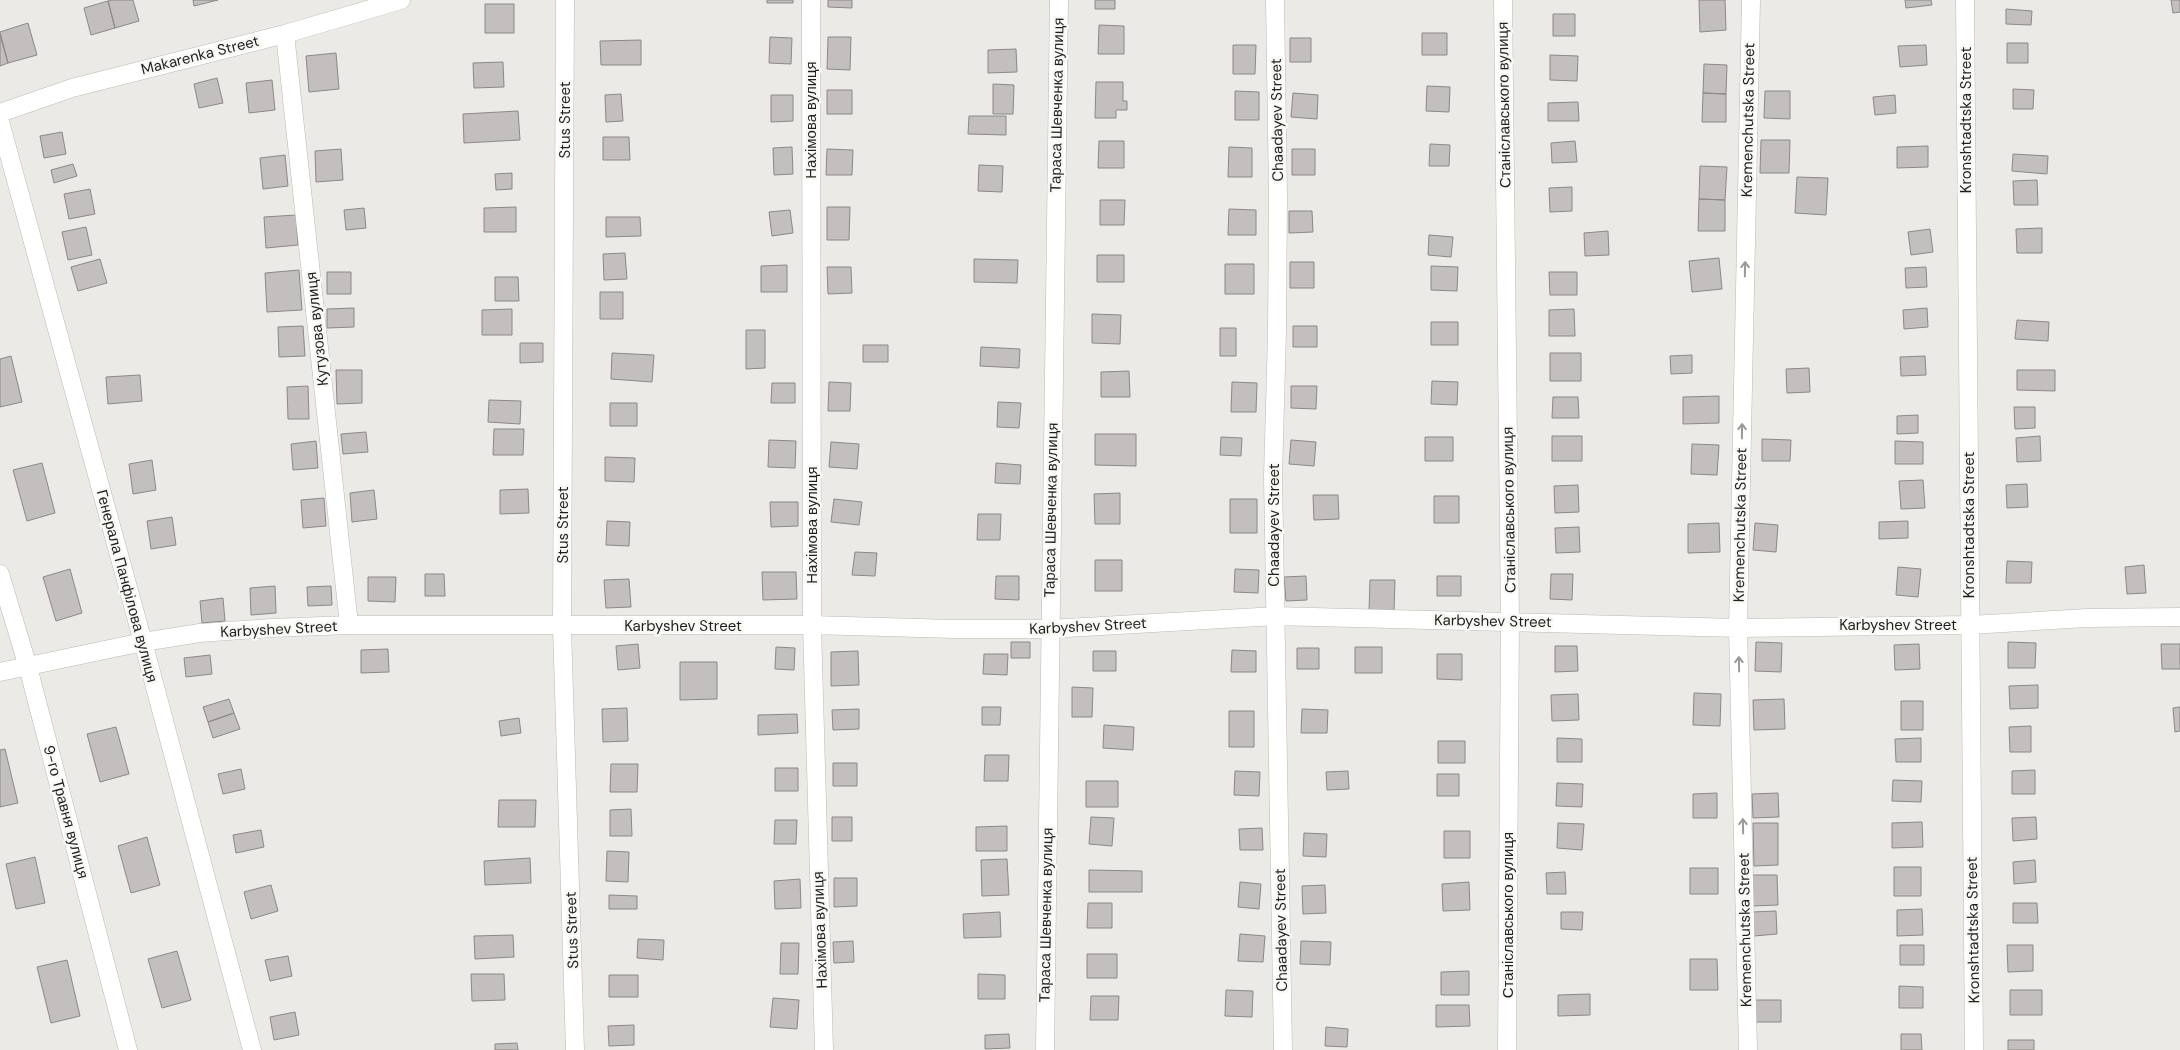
<svg xmlns="http://www.w3.org/2000/svg" width="2180" height="1050" font-family="'DM Sans',sans-serif">
<rect width="100%" height="100%" fill="#ebeae7"/>
<path fill="#c3bfbe" stroke="#8c8887" d="M112 0H133L139 21 115 28 108 1Z
M193 0H218L194 6Z
M767 0H793V3H767Z
M828 0H852V8L828 7Z
M1095 0H1115V9H1095Z
M1699 0H1725L1726 30 1700 32Z
M1905 0H1931L1932 5 1906 8Z
M2171 0H2180V12L2173 13Z
M108 1 115 28 91 35 84 8Z
M485 4H514V33H485Z
M2006 9 2032 11 2031 25 2006 24Z
M1553 14H1575V36H1553Z
M28 23 37 55 8 63 0 32Z
M1099 25 1124 26V54H1098Z
M1422 33H1447V55H1422Z
M0 35 8 63 0 66Z
M770 37 792 38 791 64 769 63Z
M828 37H851L850 70 827 69Z
M1290 38H1311V62H1290Z
M641 40V65H601L600 41Z
M2007 43H2028V63H2007Z
M1233 45H1256L1255 74H1233Z
M1926 45 1927 65 1900 67 1898 46Z
M1016 49 1017 72 988 73V50Z
M336 53 339 89 309 92 306 56Z
M1550 55 1578 56 1577 81 1550 80Z
M503 62 504 87 474 88 473 63Z
M1704 64 1727 65 1726 94 1703 93Z
M217 78 223 103 199 108 194 84Z
M272 80 275 110 249 113 246 83Z
M1096 82H1123V101H1127V110H1116V118H1095Z
M993 84 1014 85 1013 114H993Z
M1427 86 1450 87 1449 112 1426 111Z
M2013 89 2034 90 2033 109H2013Z
M827 90H852V114H827Z
M1235 91 1259 92V120H1235Z
M1765 91H1790V119L1764 118Z
M1293 93 1318 95 1317 119 1291 117Z
M1703 93 1726 94V122H1702Z
M621 94 623 121 606 122 605 95Z
M771 95H793V121L771 122Z
M1895 95 1896 113 1875 115 1873 97Z
M1578 102 1579 121H1548V103Z
M518 111 520 140 464 143 463 114Z
M969 116H1006V135L968 134Z
M62 132 66 154 44 158 40 136Z
M603 137H629L630 160H603Z
M1761 140H1790L1789 173H1760Z
M1099 141H1124V168H1098Z
M1575 141 1577 162 1552 163 1551 143Z
M1430 144 1450 145 1449 166H1429Z
M1928 146V167L1897 168V147Z
M792 147 793 174 774 175 773 148Z
M1229 147 1252 148V177H1228Z
M341 149 343 180 316 182 315 151Z
M827 149 853 150 852 175H826Z
M1292 149H1315V175H1292Z
M2013 154 2048 156 2047 174 2012 171Z
M285 155 288 186 263 189 260 158Z
M73 164 77 176 54 183 51 170Z
M979 165 1003 166 1002 192 978 191Z
M1700 166 1727 167 1725 200 1699 199Z
M512 173V189L496 190 495 174Z
M1797 177 1828 178 1826 215 1795 213Z
M2037 180 2038 205H2014L2013 181Z
M1572 187V211L1550 212 1549 188Z
M90 189 95 214 69 219 64 194Z
M1699 199 1725 200V231H1698Z
M1100 200H1125L1124 225H1100Z
M516 207V232H484V208Z
M827 207H850L849 240H827Z
M364 208 366 228 346 230 344 210Z
M1229 209 1256 210V235H1228Z
M790 210 793 233 772 236 769 212Z
M1289 211H1312L1313 232 1289 233Z
M296 215 298 245 266 248 264 217Z
M606 217H640L641 236 606 237Z
M86 227 92 255 68 260 62 232Z
M2042 228V253H2017L2016 229Z
M1930 229 1933 252 1911 255 1908 232Z
M1608 231 1609 255 1585 256 1584 233Z
M1429 235 1453 237 1451 257 1428 255Z
M625 253 627 279 604 280 603 254Z
M1097 255H1124V282H1097Z
M1719 258 1722 289 1692 292 1689 261Z
M100 259 107 283 78 291 71 267Z
M974 259 1018 260 1017 283 974 282Z
M1290 262H1314V288H1290Z
M1225 264H1254V294H1225Z
M787 265V292H761V266Z
M1431 266 1458 267 1457 291 1431 290Z
M827 267H851L852 293 828 294Z
M1926 267 1927 287 1906 288 1905 268Z
M299 270 302 310 267 312 265 273Z
M327 272H351V294H327Z
M1549 272H1577V295H1550Z
M495 277H518L519 301H495Z
M600 292H623V319H600Z
M354 308V327L327 328V309Z
M1927 308 1928 327 1904 329 1903 310Z
M512 309V335H482V310Z
M1574 309 1575 336H1549V310Z
M1092 314 1121 315 1120 344 1092 343Z
M2017 320 2049 322 2048 341 2015 339Z
M1431 322H1458V345H1431Z
M303 326 305 356 279 357 278 327Z
M1293 326H1317V347H1293Z
M1220 328H1236V356H1220Z
M746 330H765V368L746 369Z
M520 343H543V362L520 363Z
M863 345H888V362H863Z
M981 347 1020 349 1019 368 980 366Z
M612 353 654 355 652 382 611 379Z
M1550 353H1581V381H1550Z
M1692 355V373L1671 374 1670 356Z
M11 356 22 402 0 407V359Z
M1925 356 1926 375 1901 376 1900 357Z
M1809 368 1810 392 1787 393 1786 369Z
M336 370H362V403L337 404Z
M2017 370H2055V391L2017 390Z
M1129 371 1130 397H1101V372Z
M140 375 142 401 108 404 106 377Z
M1432 381 1458 382 1457 405 1431 404Z
M829 382 851 383 850 411H828Z
M1232 382 1257 383 1256 412H1231Z
M772 383H795V403H771Z
M308 386 309 419H288L287 387Z
M1291 386H1317L1316 409 1291 408Z
M1719 396V423L1683 424V397Z
M1553 397H1578L1579 418H1552Z
M489 400 521 401 520 424 488 422Z
M998 402 1021 403 1019 428 997 427Z
M610 403H637V426H610Z
M2014 407H2035V428L2015 429Z
M1918 415V433L1897 434V416Z
M494 429H524L523 455H493Z
M366 432 368 452 343 454 341 434Z
M1095 434H1136V466L1095 465Z
M1552 436H1582V461H1552Z
M2040 436 2041 461 2017 462 2016 438Z
M1221 437 1242 438 1241 456 1220 455Z
M1425 437H1453V461H1425Z
M1762 439 1791 440 1790 461H1762Z
M769 440 796 441 795 468 768 467Z
M1291 440 1316 442 1314 466 1289 464Z
M316 441 318 468 293 470 291 444Z
M1895 441 1923 442V464H1895Z
M831 442 859 444 857 469 829 467Z
M1692 444 1719 445 1717 475 1691 474Z
M605 457 635 458 634 482 605 481Z
M152 460 156 490 133 494 129 464Z
M42 463 55 513 27 521 13 470Z
M996 463 1021 465 1020 484 995 483Z
M1923 480 1925 508 1901 509 1899 481Z
M2027 484 2028 507 2007 508 2006 485Z
M1578 485 1579 512 1555 513 1554 486Z
M528 489 529 513 500 514V490Z
M374 490 377 519 352 522 350 493Z
M1120 493V524H1095L1094 494Z
M1313 495H1338L1339 519 1314 520Z
M1434 496H1459V523H1434Z
M324 498 326 526 303 528 301 500Z
M834 499 862 502 859 525 831 522Z
M1230 499H1257V533H1230Z
M770 502H798V526L771 527Z
M978 514H1001L1000 540H977Z
M172 517 176 545 151 549 147 521Z
M607 521 630 522 629 546 606 545Z
M1908 521V538L1879 539V522Z
M1719 523 1720 552 1688 553V524Z
M1755 523 1778 525 1776 552 1753 550Z
M1579 527 1580 552 1556 553 1555 528Z
M855 552 877 553 875 576 852 575Z
M1095 560H1122V591H1095Z
M2007 561 2032 562 2031 583H2006Z
M2144 565 2146 593 2127 594 2125 567Z
M1898 567 1921 569 1918 597 1896 595Z
M70 569 82 613 56 621 43 577Z
M1235 569 1259 570 1258 593 1234 592Z
M762 572H796L797 599 763 600Z
M425 574H444L445 596H425Z
M1551 574H1573L1572 600 1550 599Z
M996 576H1019V600L995 599Z
M1306 576 1307 600 1286 601 1284 577Z
M1437 576H1461V596H1437Z
M368 577H396L395 602 368 601Z
M629 579 631 607 606 608 604 580Z
M1370 580H1395L1394 611H1369Z
M275 586 276 613 251 615 250 588Z
M331 586 332 605 308 606 307 587Z
M223 598 225 621 202 623 200 601Z
M1011 642H1030V658H1011Z
M1756 642 1782 643 1781 672 1755 671Z
M2008 642 2036 643 2035 668H2008Z
M638 644 640 668 618 670 616 646Z
M1919 644 1920 669 1895 670 1894 645Z
M2161 644H2180V669H2162Z
M1555 646H1577L1578 671 1555 672Z
M776 647 795 648 794 670 775 669Z
M1355 647H1382V673H1355Z
M1297 648H1319V669H1297Z
M388 649 389 672 361 673V650Z
M1232 650 1256 651V672H1231Z
M858 651 859 685 831 686V652Z
M1093 651H1116V671H1093Z
M984 654H1008L1007 675 983 674Z
M1437 654H1462V680L1437 679Z
M210 655 212 674 186 677 184 658Z
M680 662H717V699L680 700Z
M2038 685V708L2010 709 2009 686Z
M1072 687 1093 688 1092 717H1072Z
M1694 693 1721 694 1720 726 1693 725Z
M1578 694 1579 720 1552 721 1551 695Z
M229 699 234 713 208 722 203 707Z
M1784 699 1785 729 1754 730 1753 700Z
M1901 701H1923V730H1901Z
M982 707H1001L1000 725H982Z
M2180 707V731L2175 732 2173 708Z
M627 708 628 741 603 742 602 709Z
M859 709V729L833 730 832 710Z
M1302 709 1328 710 1327 733H1301Z
M1229 711H1254V747H1229Z
M234 713 240 729 213 738 208 722Z
M797 714 798 733 758 735V715Z
M519 718 521 733 501 736 499 721Z
M1104 725 1134 727 1133 750 1103 748Z
M2031 726V752H2010L2009 727Z
M116 727 129 774 100 782 87 734Z
M1557 738 1582 739V762H1557Z
M1921 738V762H1896L1895 739Z
M1438 741H1465V763H1438Z
M5 749 18 803 0 807V750Z
M985 755H1009L1008 781H984Z
M833 763H857V786H833Z
M611 764H638L637 792H610Z
M775 768H798V791H775Z
M241 769 245 789 223 794 218 774Z
M2035 770V794H2012V771Z
M1235 771 1260 772 1259 796 1234 795Z
M1348 771 1349 789 1327 790 1326 772Z
M1437 774H1459V796H1437Z
M1893 780 1922 781 1921 802 1892 801Z
M1086 781H1118V807H1086Z
M1557 783 1583 784 1582 807 1556 806Z
M1717 793V818H1693V794Z
M1778 793 1779 817 1753 818 1752 794Z
M499 800H536L535 827H498Z
M631 809 632 836H610V810Z
M832 817H852V841H832Z
M1091 817 1114 818 1112 846 1089 844Z
M2036 817 2037 839 2013 841 2012 818Z
M775 820H797L796 844H774Z
M1922 822 1923 847 1892 848V823Z
M1558 823 1584 824 1582 850 1557 848Z
M1753 823H1778V865L1754 866Z
M1007 826V851H976V827Z
M1262 828 1263 850H1240L1239 829Z
M261 830 264 847 236 853 233 835Z
M1444 831H1470V858H1444Z
M1304 833 1327 834 1326 857 1303 856Z
M147 837 160 885 131 893 118 846Z
M607 851 629 852 628 882 606 881Z
M35 857 45 903 16 909 6 864Z
M530 858 531 883 485 885 484 861Z
M1007 859 1009 895 982 896 981 860Z
M2035 860 2036 882 2014 884 2013 862Z
M1894 867H1921V896H1894Z
M1690 868H1718V894H1690Z
M1089 870 1142 871V892H1089Z
M1565 872 1566 894H1547L1546 873Z
M1752 875H1777L1778 905 1752 906Z
M834 878H857V906L834 907Z
M800 879 801 908 775 909 774 881Z
M1240 882 1261 884 1259 909 1238 907Z
M1469 882 1470 910 1443 911 1442 884Z
M271 885 278 911 251 919 244 892Z
M1325 885 1326 913 1303 914 1302 886Z
M609 895 637 896V909H609Z
M1088 903H1112V928H1087Z
M2013 903H2037L2038 923H2013Z
M1922 909 1923 935 1897 936V910Z
M1776 911 1777 934 1754 936 1752 912Z
M1000 912 1001 937 964 938 963 914Z
M1561 912H1583L1582 930 1561 929Z
M1240 934 1265 936 1263 962 1238 961Z
M513 935 514 957 475 959 474 936Z
M638 939 664 940 663 960 637 958Z
M853 941 854 962 834 963 833 942Z
M1301 941 1331 942 1330 965 1300 964Z
M781 943H799L798 974H780Z
M1900 945H1924V965H1900Z
M2007 945H2033V971L2008 972Z
M177 951 191 1000 162 1008 148 959Z
M1087 954H1117V978H1087Z
M288 956 292 976 270 981 265 960Z
M1690 959H1717L1718 990H1690Z
M67 960 80 1016 51 1023 37 967Z
M1469 971V995H1441V972Z
M471 974H504L505 1000 472 1001Z
M978 974 1005 975V999H978Z
M609 975H638V997H609Z
M1899 986 1923 987V1008H1899Z
M1226 990 1253 991 1252 1017 1225 1016Z
M2010 990H2042V1015H2010Z
M1590 994V1015L1558 1016V995Z
M1091 996H1119L1118 1020H1090Z
M773 998 799 1000 797 1029 770 1027Z
M1755 1000H1781V1022H1755Z
M1436 1005H1469L1470 1026 1436 1027Z
M295 1012 299 1035 274 1040 270 1017Z
M634 1025V1045L609 1046 608 1026Z
M1326 1027 1348 1029 1347 1047 1325 1046Z
M1009 1034 1010 1048 985 1049V1035Z
M1901 1034H1921L1922 1050H1901Z
M2008 1040H2034V1050H2008Z
M517 1043 518 1050H495V1044Z"/>
<g fill="none" stroke-linecap="round" stroke-linejoin="round">
<defs>
<path id="minor" d="M565 0 562 626 575 1050
M811 0 812 625 824 1050
M1275 0 1278 197 1277 332 1273 477 1283 1050
M1503 0 1510 621 1507 1050
M1965 0 1974 1050
M285 34 349 625
M0 113 72 88 285 34 401 0
M0 122 143 642 252 1050
M0 574 28 667 128 1050
M0 672 143 642 200 633 271 628 349 625H812L955 629H1049L1275 616 1738 628 1970 625 2087 618 2180 617
M1045 1050 1059 0
M1748 1050 1738 628 1751 0"/>
</defs>
<use href="#minor" stroke="#bab9b6" stroke-width="19"/>
<use href="#minor" stroke="#fff" stroke-width="18"/>
</g>
<defs><path id="oneway-shaft" d="M-6 0H5M1.5-3L5.5 0L1.5 3" fill="none" stroke-width="1.6" stroke-linecap="round" stroke-linejoin="round" transform="scale(1.25)"/></defs>
<g stroke="#9a9a99">
<use href="#oneway-shaft" transform="translate(1745 269) rotate(-89)"/>
<use href="#oneway-shaft" transform="translate(1742 431) rotate(-89)"/>
<use href="#oneway-shaft" transform="translate(1739 664) rotate(-91)"/>
<use href="#oneway-shaft" transform="translate(1743 826) rotate(-91)"/>
</g>
<g text-anchor="middle" stroke-width="5" stroke-linejoin="round" paint-order="stroke">
<g font-size="15" fill="#1f1f1d" stroke="#f8f8f4">
<text transform="translate(200 55) rotate(-14)" y="5">Makarenka Street</text>
<text transform="translate(1057 105) rotate(-89)" y="5">Тараса Шевченка вулиця</text>
<text transform="translate(1504 105) rotate(-91)" y="5">Станіславського вулиця</text>
<text transform="translate(565 120) rotate(-90)" y="5">Stus Street</text>
<text transform="translate(811 120) rotate(-90)" y="5">Нахімова вулиця</text>
<text transform="translate(1277 120) rotate(-91)" y="5">Chaadayev Street</text>
<text transform="translate(1748 120) rotate(-89)" y="5">Kremenchutska Street</text>
<text transform="translate(1966 120) rotate(-90)" y="5">Kronshtadtska Street</text>
<text transform="translate(317 329) rotate(-96)" y="5">Кутузова вулиця</text>
<text transform="translate(1051 510) rotate(-89)" y="5">Тараса Шевченка вулиця</text>
<text transform="translate(1509 510) rotate(-91)" y="5">Станіславського вулиця</text>
<text transform="translate(563 525) rotate(-90)" y="5">Stus Street</text>
<text transform="translate(812 525) rotate(-90)" y="5">Нахімова вулиця</text>
<text transform="translate(1274 525) rotate(-90)" y="5">Chaadayev Street</text>
<text transform="translate(1740 525) rotate(-89)" y="5">Kremenchutska Street</text>
<text transform="translate(1969 525) rotate(-90)" y="5">Kronshtadtska Street</text>
<text transform="translate(127 586) rotate(75)" y="5">Генерала Панфілова вулиця</text>
<text transform="translate(1493 621) rotate(1)" y="5">Karbyshev Street</text>
<text x="1898" y="630">Karbyshev Street</text>
<text x="683" y="631">Karbyshev Street</text>
<text transform="translate(1088 626) rotate(-3)" y="5">Karbyshev Street</text>
<text transform="translate(279 629) rotate(-3)" y="5">Karbyshev Street</text>
<text transform="translate(66 812) rotate(75)" y="5">9-го Травня вулиця</text>
<text transform="translate(1046 915) rotate(-89)" y="5">Тараса Шевченка вулиця</text>
<text transform="translate(1508 915) rotate(-90)" y="5">Станіславського вулиця</text>
<text transform="translate(572 930) rotate(-92)" y="5">Stus Street</text>
<text transform="translate(820 930) rotate(-92)" y="5">Нахімова вулиця</text>
<text transform="translate(1281 930) rotate(-91)" y="5">Chaadayev Street</text>
<text transform="translate(1745 930) rotate(-91)" y="5">Kremenchutska Street</text>
<text transform="translate(1973 930) rotate(-91)" y="5">Kronshtadtska Street</text>
</g>
</g>
</svg>
